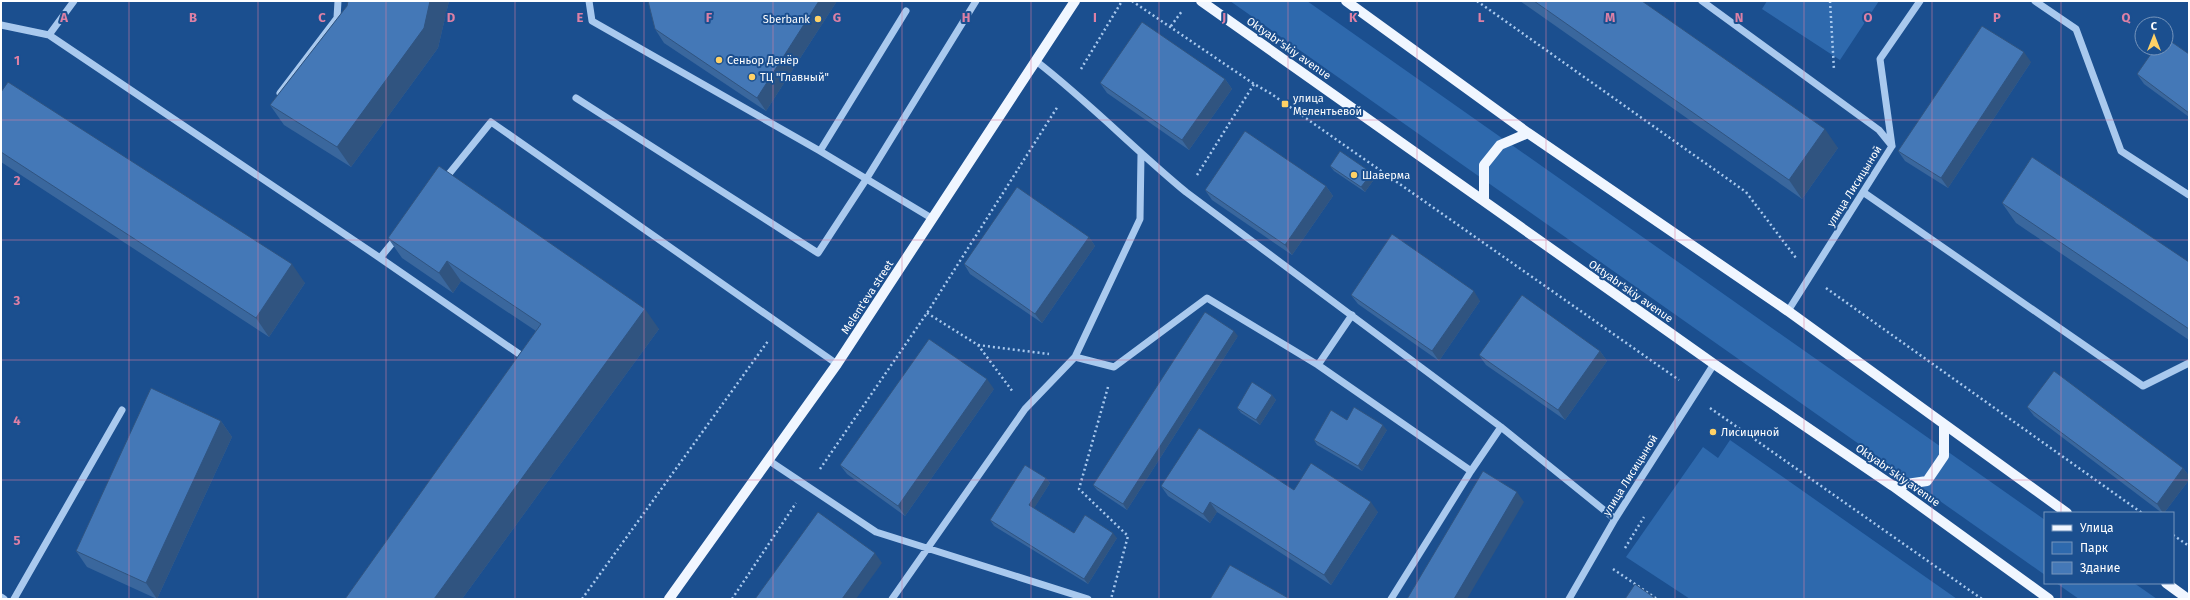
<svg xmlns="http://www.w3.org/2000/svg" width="2190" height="600" font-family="'Fira Sans',sans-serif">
<rect width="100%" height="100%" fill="#1b4f8f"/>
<path fill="#2e69ad" d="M1230 1H1307L2045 520V575Z
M1767 1H1879L1840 60 1762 9Z
M1730 440 1957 599H1690L1626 557 1703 447 1718 458Z
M2056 583H2134L2157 599H2079Z"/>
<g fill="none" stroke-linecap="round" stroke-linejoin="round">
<path stroke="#a9c9ee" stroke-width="2.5" stroke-dasharray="2 3" stroke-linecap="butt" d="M1132 1 1254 84 1270 93 1679 380
M1477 1 1746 192 1796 258
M1830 1 1834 70
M1171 26 1182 11
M1081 69 1122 1
M1197 175 1254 84
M1826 288 2142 513
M927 313 978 345 1013 392
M978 345 1049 354
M1108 387 1079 489 1128 536 1111 599
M1710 408 1982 599
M820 469 927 313 1058 106
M2173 535 2189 546
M1625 548 1644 517
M1613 569 1657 599
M582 599 768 341
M732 599 796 503"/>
<path stroke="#a9c9ee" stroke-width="7" d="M589 1 592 21 820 151 933 219
M1702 1 1879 130 1892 146
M2035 1 2076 29 2121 151 2189 195
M1 25 49 35 380 258
M49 35 74 1
M1036 61C1089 102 1135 150 1186 192L1501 427 1615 519
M280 93 337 18 338 1
M576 98 818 253 867 178 976 1
M820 151 906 11
M444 180 491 122 837 364
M1863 192 2143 386 2189 363
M398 236 380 258 525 358
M1788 311 1892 146 1880 59 1920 1
M1075 357 1114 367 1207 298 1318 365 1352 315
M1318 365 1471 471 1501 427
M768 460 876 532 1088 599
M1 597 4 599
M14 599 122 410
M892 599 1025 409 1075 357 1140 219 1141 154
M1391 599 1471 471
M1569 599 1615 519 1714 364"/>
<path stroke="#f0f6ff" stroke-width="10" d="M1201 1 1714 364 1893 486 2049 599
M1346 1 1528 133 1788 311 2067 513
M1484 201V165L1500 145 1528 133
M1893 486 1927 481 1944 456V425
M2166 583 2188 599
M669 599 837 364 1075 1"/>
</g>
<path fill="#3a679d" d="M348 1H449L438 48 351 167 284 125 270 105 347 6Z
M648 1H837L766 111 664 43 655 29Z
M1520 1H1642L1838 148 1802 199Z
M2189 54V117L2144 84 2137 74Z
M2031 62 1948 188 1905 161 1898 151Z
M1225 79 1232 89 1189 150 1107 93 1100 83Z
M1 92 305 283 269 337 1 162Z
M1330 166 1372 173 1375 178 1365 192 1334 171Z
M1326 186 1333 196 1292 255 1212 200 1205 190Z
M2002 203 2189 262V340L2016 223Z
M1089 237 1095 246 1042 323 970 274 964 264Z
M388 238 659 329 462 599H345L536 331 461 281 453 293 402 258Z
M1351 295 1480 301 1439 361 1358 304Z
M1238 336 1127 510 1097 490 1093 485Z
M1600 351 1607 361 1565 420 1486 365 1479 355Z
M994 389 905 516 847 474 840 465Z
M1272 395 1276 400 1260 425 1241 413 1237 408Z
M2027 407 2183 468 2189 476V480L2164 513H2162L2034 416Z
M221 421 232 437 157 599 87 567 76 551Z
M1387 430 1362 471 1317 445 1314 440Z
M1046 478 1050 483 1034 508 1074 533 1117 538 1088 584 994 526 990 520Z
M1161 486 1294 490 1378 512 1331 585 1217 512 1210 523 1168 496Z"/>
<path fill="#305480" d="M430 1H449L438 48 351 167 337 147Z
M819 1H837L766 111 757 98Z
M2024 52 2031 62 1948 188 1941 178Z
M1225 79 1232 89 1189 150 1182 140Z
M1825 129 1838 148 1802 199 1789 180Z
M1372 173 1375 178 1365 192 1361 187Z
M1326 186 1333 196 1292 255 1285 245Z
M1089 237 1095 246 1042 323 1035 314Z
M447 261 461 281 453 293 439 273Z
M292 264 305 283 269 337 256 318Z
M1474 291 1480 301 1439 361 1432 351Z
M645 309 659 329 462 599H434Z
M1234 331 1238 336 1127 510 1123 504Z
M1600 351 1607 361 1565 420 1558 410Z
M987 379 994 389 905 516 898 506Z
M1272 395 1276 400 1260 425 1256 420Z
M221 421 232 437 157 599 146 583Z
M1383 425 1387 430 1362 471 1358 466Z
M2183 468 2189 476V480L2164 513H2163L2157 504Z
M1046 478 1050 483 1033 510 1029 505Z
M1517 492 1524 502 1467 599H1454Z
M1210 502 1217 512 1210 523 1203 514Z
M1371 502 1378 512 1331 585 1324 575Z
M1113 533 1117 538 1088 584 1084 579Z
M875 553 882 563 856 599H842Z"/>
<path fill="#4478b7" stroke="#305480" d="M348 1H430L424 28 337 147 270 105 347 6Z
M648 1H819L757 98 655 29Z
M1534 1H1642L1825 129 1789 180Z
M1142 22 1225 79 1182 140 1100 83Z
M1982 26 2024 52 1941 178 1898 151Z
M2166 38 2189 54V113L2137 74 2155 48H2166Z
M8 82 292 264 256 318 1 152V92Z
M1245 131 1326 186 1285 245 1205 190Z
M1340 151 1372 173 1361 187 1330 166Z
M2032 157 2189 262V329L2002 203Z
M439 166 645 309 434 599H345L541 324 447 261 439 273 388 238Z
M1017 187 1089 237 1035 314 964 264Z
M1392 234 1474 291 1432 351 1351 295Z
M1522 295 1600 351 1558 410 1479 355Z
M1205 312 1234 331 1123 504 1093 485Z
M929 339 987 379 898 506 840 465Z
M2054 371 2183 468 2157 504 2027 407Z
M1252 382 1272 395 1256 420 1237 408Z
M151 388 221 421 146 583 76 551Z
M1354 407 1383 425 1358 466 1314 440 1331 410 1347 420Z
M1199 428 1294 490 1311 463 1371 502 1324 575 1210 502 1203 514 1161 486Z
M1025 465 1046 478 1029 505 1074 533 1085 515 1113 533 1084 579 990 520Z
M1483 471 1517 492 1454 599H1407Z
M818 512 875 553 842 599H755Z
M1230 565 1290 599H1210Z
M1635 584 1656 599H1625Z"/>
<path fill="none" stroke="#dd80a5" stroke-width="1" stroke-opacity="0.55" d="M129 1V599M258 1V599M386 1V599M515 1V599M644 1V599M773 1V599M902 1V599M1031 1V599M1159 1V599M1288 1V599M1417 1V599M1546 1V599M1675 1V599M1804 1V599M1932 1V599M2061 1V513M1 120H2189M1 240H2189M1 360H2189M1 480H2189M2061 583V599"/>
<g fill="#ffd166" stroke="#1b4f8f" stroke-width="1.5">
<circle cx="818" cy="19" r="4"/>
<circle cx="719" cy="60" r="4"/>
<circle cx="752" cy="77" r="4"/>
<rect x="1281" y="100" width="8" height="8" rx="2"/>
<circle cx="1354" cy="175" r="4"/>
<circle cx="1713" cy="432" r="4"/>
</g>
<g text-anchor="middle" stroke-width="4" stroke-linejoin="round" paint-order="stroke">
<g font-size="11" fill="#fff" stroke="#1b4f8f" text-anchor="start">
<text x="810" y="23" text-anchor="end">Sberbank</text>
<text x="727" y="64">Сеньор Денёр</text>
<text x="760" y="81">ТЦ "Главный"</text>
<text x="1293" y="102">улица<tspan x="1293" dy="13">Мелентьевой</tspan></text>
<text x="1362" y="179">Шаверма</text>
<text x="1721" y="436">Лисициной</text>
</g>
<g font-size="11" fill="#fff" stroke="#1b4f8f">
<text transform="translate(1289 48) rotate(35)" y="4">Oktyabr'skiy avenue</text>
<text transform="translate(1854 186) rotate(-58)" y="4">улица Лисицыной</text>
<text transform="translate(1631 291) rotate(35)" y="4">Oktyabr'skiy avenue</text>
<text transform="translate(867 297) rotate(-57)" y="4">Melent'eva street</text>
<text transform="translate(1630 475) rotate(-58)" y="4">улица Лисицыной</text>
<text transform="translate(1898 475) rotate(35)" y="4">Oktyabr'skiy avenue</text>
</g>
</g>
<g font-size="13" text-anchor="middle" font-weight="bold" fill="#dd80a5" stroke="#1b4f8f" stroke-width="4" stroke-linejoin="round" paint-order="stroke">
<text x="64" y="22">A</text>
<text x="193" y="22">B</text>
<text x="322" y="22">C</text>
<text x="451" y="22">D</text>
<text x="580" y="22">E</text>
<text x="709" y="22">F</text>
<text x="837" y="22">G</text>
<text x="966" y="22">H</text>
<text x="1095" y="22">I</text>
<text x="1224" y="22">J</text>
<text x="1353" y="22">K</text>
<text x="1481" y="22">L</text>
<text x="1610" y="22">M</text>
<text x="1739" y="22">N</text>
<text x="1868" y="22">O</text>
<text x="1997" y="22">P</text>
<text x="2126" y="22">Q</text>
<text x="17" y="65">1</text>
<text x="17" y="185">2</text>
<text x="17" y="305">3</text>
<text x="17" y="425">4</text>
<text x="17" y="545">5</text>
</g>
<rect width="2190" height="600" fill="none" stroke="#ffffff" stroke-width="4"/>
<rect x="2044" y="512" width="130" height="72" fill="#1b4f8f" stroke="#7695bc"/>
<rect x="2052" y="525" width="20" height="6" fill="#f0f6ff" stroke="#7695bc"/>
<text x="2080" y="532" font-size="12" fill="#ffffff">Улица</text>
<rect x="2052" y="542" width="20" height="12" fill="#2e69ad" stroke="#7695bc"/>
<text x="2080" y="552" font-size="12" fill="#ffffff">Парк</text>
<rect x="2052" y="562" width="20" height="12" fill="#4478b7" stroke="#7695bc"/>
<text x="2080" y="572" font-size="12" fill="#ffffff">Здание</text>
<g transform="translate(2154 36)"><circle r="19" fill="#1b4f8f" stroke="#7695bc"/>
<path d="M0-3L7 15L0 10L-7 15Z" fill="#ffd166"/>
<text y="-6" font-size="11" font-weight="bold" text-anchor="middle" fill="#ffffff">С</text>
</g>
</svg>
